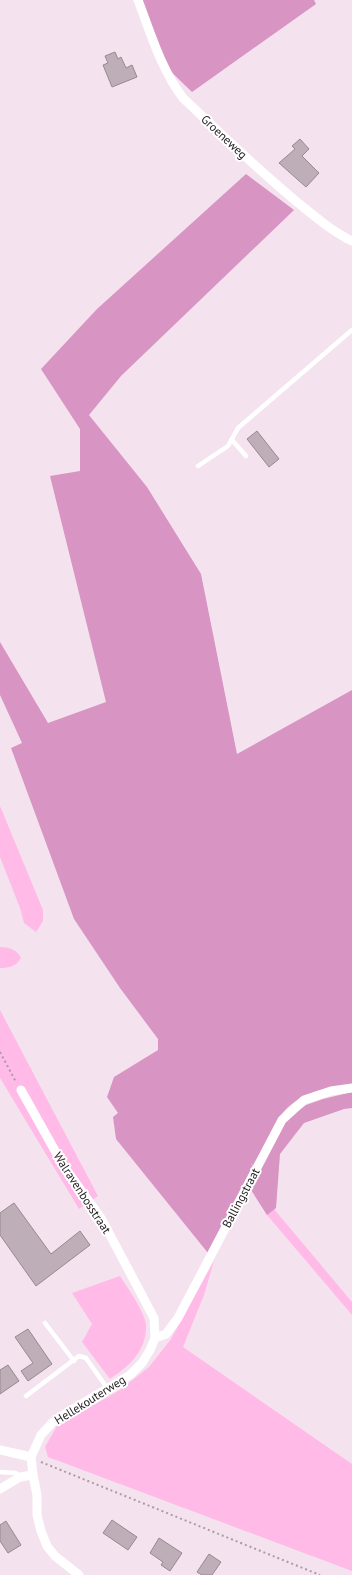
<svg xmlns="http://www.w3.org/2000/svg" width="352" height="1575" font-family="'PT Sans',sans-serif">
<rect width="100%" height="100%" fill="#f4e3ee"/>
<path fill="#ffbae8" d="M0 806 43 910V921L36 932 24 923 20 908 0 857Z
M0 947C8 947 18 950 21 958 16 966 10 968 0 968Z
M0 1010 98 1196 79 1209 0 1078Z
M256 1182 274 1209 352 1302V1315L267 1215 252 1190Z
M214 1261 204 1295 183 1347 352 1464V1571L48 1457 45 1447 57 1426 120 1390 149 1367 171 1339Z
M120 1276C127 1287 145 1312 146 1325 147 1350 130 1366 110 1379L82 1342 92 1324 72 1293Z"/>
<path fill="#d894c2" d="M142 0H314L316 4 192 92 164 65Z
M246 174 294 210 121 376 89 415 147 487 201 574 237 754 352 690V1085C324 1087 293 1094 277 1121 268 1136 262 1155 255 1172L251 1162 255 1177 287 1119 306 1105 323 1099 352 1092V1108L344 1109 304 1123 280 1154 276 1208 267 1215 251 1190 212 1258 116 1139 113 1117 118 1113 107 1097 114 1077 158 1050V1039L120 988 74 919 11 748 22 743 0 695V642L48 723 106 702 50 476 80 471V429L41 369 97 309Z"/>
<path fill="#beaeb8" stroke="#988892" d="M115 52 118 59 121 57 126 68 132 65 137 77 112 87 103 65 108 63 105 56Z
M300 139 309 149 302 156 319 173 306 187 279 163 295 149 292 146Z
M257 431 279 459 269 467 247 439Z
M14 1203 51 1254 80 1231 90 1245 36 1286 0 1235V1213Z
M28 1329 52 1364 28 1381 21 1371 33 1363 15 1337Z
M8 1365 19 1381 0 1394V1370Z
M112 1520 137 1537 128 1550 103 1533Z
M6 1521 21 1545 8 1553 0 1541V1525Z
M159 1538 182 1553 170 1571 161 1565 163 1562 150 1553Z
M209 1554 221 1562 212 1575H202L197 1572Z"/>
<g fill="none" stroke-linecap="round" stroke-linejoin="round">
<path stroke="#a99ca4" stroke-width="2" stroke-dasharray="2 3" stroke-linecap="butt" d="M0 1052 16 1082
M41 1462 320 1575"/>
<path stroke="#fff" stroke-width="4.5" d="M232 440 246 456
M198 466 228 446 238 428 352 330
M45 1323 74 1361
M26 1396 79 1356 86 1358 107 1388
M0 1472 16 1473 20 1477"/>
<path stroke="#fff" stroke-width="9" d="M138 0C151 34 161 69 183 98 220 133 257 169 297 202 314 216 332 231 352 241
M21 1090 63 1165 101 1218 154 1318 155 1338 150 1350 142 1363 130 1375 68 1412 52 1423 41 1435 31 1457
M155 1338 166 1334 178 1318 282 1120 304 1100 331 1091 352 1088
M0 1450 31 1457
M31 1457 33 1475 37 1495V1515L41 1531 47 1546 55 1556 79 1575
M0 1489 20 1477 33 1475"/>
</g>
<g text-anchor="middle" stroke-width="4" stroke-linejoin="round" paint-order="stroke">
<g font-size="12" fill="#201a1e" stroke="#fff">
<text transform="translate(224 137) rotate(43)" y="4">Groeneweg</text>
<text transform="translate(82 1193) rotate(57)" y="4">Walravenbosstraat</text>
<text transform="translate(241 1198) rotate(-62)" y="4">Ballingstraat</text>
<text transform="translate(90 1400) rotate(-32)" y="4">Hellekouterweg</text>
</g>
</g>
</svg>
